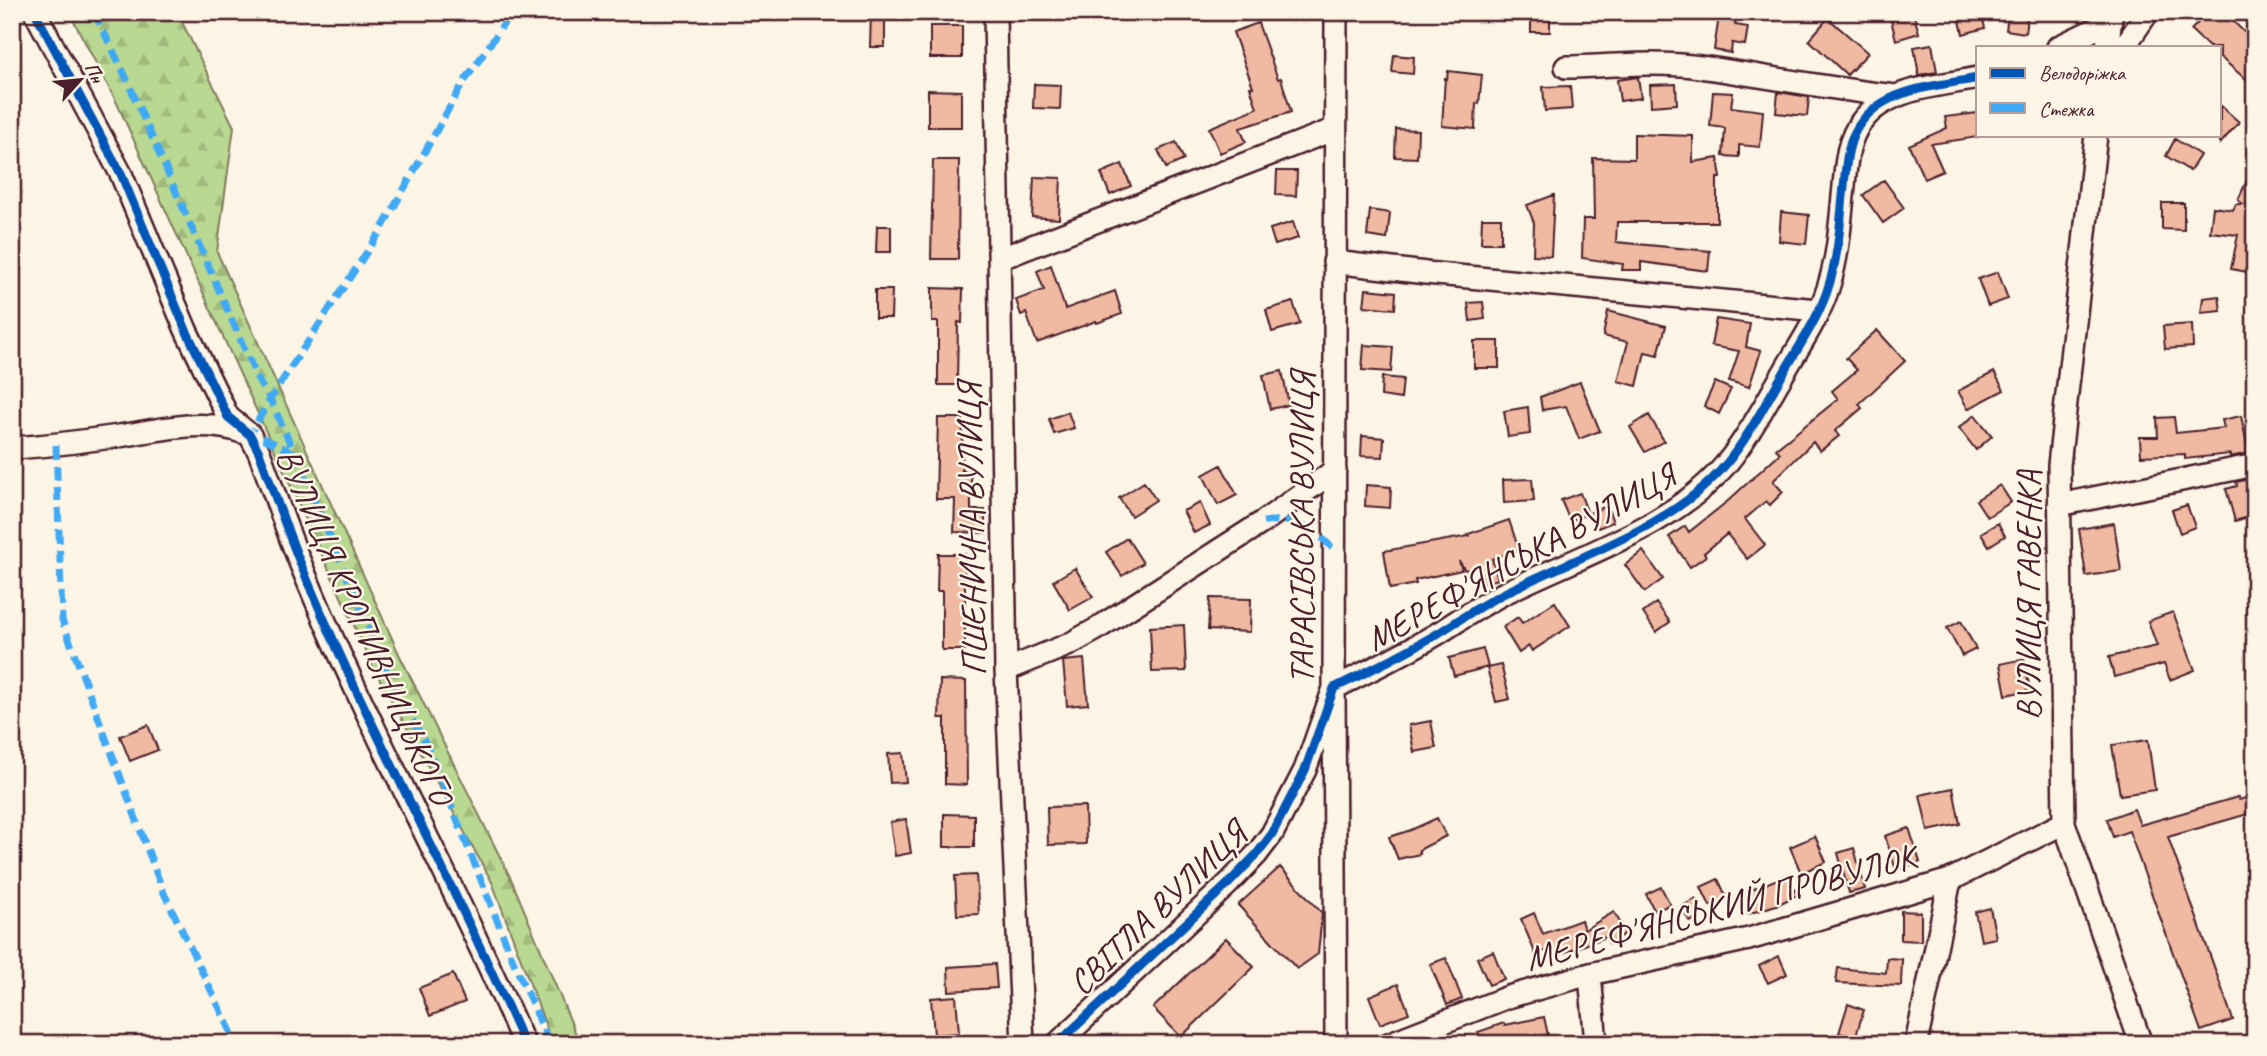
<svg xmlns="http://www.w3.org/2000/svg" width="2267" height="1056" font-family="Caveat,sans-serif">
<defs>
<pattern id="forest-firs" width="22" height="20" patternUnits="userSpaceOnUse" patternTransform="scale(1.75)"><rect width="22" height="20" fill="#b9d891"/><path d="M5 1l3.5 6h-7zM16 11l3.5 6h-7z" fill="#a1b97d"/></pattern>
</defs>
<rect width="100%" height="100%" fill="#fcf5e5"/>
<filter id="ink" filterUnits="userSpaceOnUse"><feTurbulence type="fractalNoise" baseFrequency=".0143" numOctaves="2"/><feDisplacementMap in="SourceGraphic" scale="14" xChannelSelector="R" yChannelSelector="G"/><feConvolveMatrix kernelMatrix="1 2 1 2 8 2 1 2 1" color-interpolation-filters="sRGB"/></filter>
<g filter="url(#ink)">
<path fill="url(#forest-firs)" stroke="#827c5e" stroke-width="2" d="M69 12H177L234 127 217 252 399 654 512 881 580 1044H550L547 1029 492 882 372 665 117 103Z"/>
<path fill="#efb9a2" stroke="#4a1f2b" stroke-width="2" d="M871 12H885V47H870Z
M1531 12H1550V32H1531Z
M1889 12H1913L1919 33 1896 40Z
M1958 12H1981L1985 28 1963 34Z
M2208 12H2224L2247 35 2255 28V73L2248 81 2220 57V47H2209L2191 30Z
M2008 15 2027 18 2025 33 2006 30Z
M1719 16 1736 19 1735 25 1748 27 1745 45 1732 43 1731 53 1714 50Z
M1828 18 1868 53 1847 75 1809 40Z
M1258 23 1278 79 1281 78 1291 112 1240 128 1246 142 1220 153 1209 128 1257 108 1250 87H1253L1233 32Z
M930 26H962V58H930Z
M1932 44 1937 72 1919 75 1914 47Z
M1394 55 1414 57 1413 74 1392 72Z
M1448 71 1482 75 1479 104 1476 103 1475 129 1442 126 1445 78 1447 79Z
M1638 77 1641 98 1620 101 1617 80Z
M1034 84 1061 85 1060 109 1033 108Z
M1676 84 1677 104 1651 106 1650 85Z
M1570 86 1572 109 1545 111 1543 87Z
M928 90 961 91V127H928Z
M1713 92 1733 93 1731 107 1763 111 1760 147 1739 145V157L1723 156 1725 128 1710 126Z
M1778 92 1809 97 1807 116 1776 113Z
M2220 105 2239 122 2220 144Z
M1978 113V137L1931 144 1943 171 1924 179 1909 145 1947 128 1945 117Z
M1396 129 1418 130 1417 158 1395 157Z
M1634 134 1693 136V162L1718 158 1721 178H1717V222H1617L1616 242 1710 251 1708 271 1641 262V270H1622L1623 264 1582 258 1583 219H1594L1593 158 1634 159Z
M2175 139 2200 155 2190 171 2166 156Z
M1176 142 1184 160 1166 168 1158 150Z
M933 160H959L958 259H931Z
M2255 163V265L2253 273 2231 269 2238 235 2210 232 2213 207 2233 210 2236 204H2243L2238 200Z
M1122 164 1131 186 1110 195 1101 173Z
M1277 171H1297L1296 196 1276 195Z
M1034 177 1061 178 1059 219 1032 217Z
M1884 180 1904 208 1883 223 1863 195Z
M1554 195 1551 256 1533 255 1534 223 1527 205Z
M2162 203H2184V230L2162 229Z
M1370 210 1390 213 1387 239 1367 236Z
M1781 212 1809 215 1806 244 1779 241Z
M1482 218H1501V243H1481Z
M1293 222 1298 238 1275 245 1270 229Z
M877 226H891V252H876Z
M1051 265 1065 309 1115 291 1122 314 1097 323 1096 321 1037 343 1026 313 1021 315 1016 300 1044 290 1037 271Z
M1998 272 2008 299 1988 306 1978 279Z
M932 288 963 289 962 323 958 322 957 385H938V322H932Z
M1366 289 1396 292 1395 309 1364 306Z
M875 290H892L891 318H875Z
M2219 296 2221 311 2201 313 2203 298Z
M1293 302 1300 324 1272 332 1266 310Z
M1483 302 1485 319 1470 321 1468 303Z
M1608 311 1666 326 1658 355 1645 352 1637 386 1618 381 1628 342 1603 336Z
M1716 319 1750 324 1746 347 1761 351 1749 387 1729 381 1739 351 1711 346Z
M2192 324 2193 347 2165 349 2163 326Z
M1877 330 1905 361 1859 404 1862 408 1835 431 1839 436 1820 451 1813 442 1773 481 1783 492 1770 505 1766 501 1745 519 1765 545 1747 559 1727 534 1704 553 1706 556 1690 567 1669 537 1685 526 1689 532 1729 500 1780 453 1776 449 1838 399 1832 391 1857 370 1846 358Z
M1474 341H1499V368H1474Z
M1364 345 1393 347 1391 372 1362 370Z
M1282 371 1289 405 1270 409 1263 375Z
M1994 372 2004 390 1968 409 1958 391Z
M1382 377 1403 379 1401 399 1381 396Z
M1580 382 1600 431 1579 439 1566 406 1542 410 1540 397Z
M1715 382 1731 389 1719 414 1704 406Z
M1528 407 1530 434 1508 437 1504 411Z
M1068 412 1074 428 1054 434 1049 419Z
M1649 415 1664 441 1645 452 1630 427Z
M1975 415 1992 436 1976 450 1959 428Z
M2241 416 2249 453 2230 457V454L2185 459V454L2141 456 2140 437H2158L2157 418 2174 417 2176 433 2224 428 2222 420Z
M938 418H963L962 471H971V510H985V533L954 532 955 499H936Z
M1362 436 1384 438 1383 457 1361 456Z
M1221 465 1237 495 1218 505 1203 475Z
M2255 478V515L2235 521 2226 489 2237 486 2236 482Z
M1532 479 1534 501 1504 503 1503 480Z
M1144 482 1156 500 1131 516 1119 498Z
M1366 485 1391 487 1390 508 1365 506Z
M2000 485 2011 502 1987 517 1976 500Z
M1580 493 1588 514 1570 521 1561 500Z
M1200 503 1210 525 1194 533 1183 511Z
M2187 505 2195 527 2180 533 2172 510Z
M1607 506 1613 522 1598 528 1591 512Z
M1509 520 1519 550 1492 559 1498 579 1484 583 1479 567 1465 570 1459 561 1462 570 1415 580 1416 584 1390 589 1384 551 1469 536 1468 534Z
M1998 523 2005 536 1989 546 1981 533Z
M2114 523 2121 571 2086 576 2079 529Z
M1127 538 1143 563 1122 576 1106 552Z
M1643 551 1663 579 1645 592 1625 565Z
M938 554H965V650H942V591H937Z
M1075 568 1093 597 1070 610 1053 581Z
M1210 598 1251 599 1250 632 1208 630Z
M1555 602 1570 626 1532 651 1529 646 1519 653 1503 627 1518 617 1522 623Z
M1656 603 1670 622 1656 632 1643 613Z
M2173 612 2195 670 2170 680 2164 664 2114 677 2109 657 2157 646 2148 621Z
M1961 621 1976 649 1962 656 1947 628Z
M1184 625 1186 671 1152 672 1150 627Z
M1483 649 1488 667 1454 676 1449 658Z
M1084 659 1088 704 1067 706 1063 661Z
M2024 659 2030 690 2006 695 2000 664Z
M1501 665 1510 699 1496 702 1487 668Z
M940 680 966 681 967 785 945 784V718H939Z
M1431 721 1436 748 1414 752 1409 725Z
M148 725 158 750 130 761 120 736Z
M2148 740 2155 790 2120 795 2112 745Z
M903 753 906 782 890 783 888 754Z
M1953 788 1960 824 1928 831 1920 795Z
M2255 795V812L2168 837 2233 1020 2201 1031 2129 831 2113 837 2107 819 2134 809 2140 825 2238 797 2239 800Z
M1085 806 1086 844 1048 845 1047 807Z
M944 814 974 815V847H944Z
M1437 818 1446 836 1419 850 1420 854 1398 859 1389 837 1411 830Z
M906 819 911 853 895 856 890 822Z
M1909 828 1920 862 1896 870 1885 836Z
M1815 836 1826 862 1801 873 1790 847Z
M1854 848 1865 889 1849 893 1838 853Z
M1280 867 1322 913 1318 954 1297 969 1238 905Z
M976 875 979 914 957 915 955 876Z
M1787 875 1797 895 1779 904 1748 914 1741 894Z
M1718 879 1727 898 1710 906 1701 887Z
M1661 887 1670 904 1655 912 1646 894Z
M1695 899 1703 914 1690 922 1681 907Z
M1990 908 1996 938 1981 941 1975 912Z
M1901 911 1921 912V941L1901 940Z
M1614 912 1626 933 1609 943 1606 937 1555 956 1552 948 1536 955 1521 919 1534 913 1543 934 1581 920 1584 930Z
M1226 938 1254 967 1181 1037 1153 1008Z
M1493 951 1504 979 1489 985 1477 958Z
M1779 956 1787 974 1768 983 1759 966Z
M1446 958 1462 999 1447 1005 1430 964Z
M1887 958 1902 959 1901 986 1836 983 1838 968 1886 973Z
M995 964 997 988 949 991 948 967Z
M453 974 465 1002 430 1016 419 988Z
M1398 984 1409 1013 1380 1024 1369 996Z
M956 996 959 1033 934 1035 931 998Z
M1848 1004 1864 1010 1855 1038 1839 1033Z
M1544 1017 1548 1035 1505 1044H1482L1478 1032 1504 1023 1505 1025Z"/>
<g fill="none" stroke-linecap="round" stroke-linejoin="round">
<defs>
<path id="street" d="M35 12 121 174 186 330 228 417 250 435 259 452C274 492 287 532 304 572 370 732 455 884 524 1044
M995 12 1006 670 1023 1044
M1336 12 1334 688 1336 1044
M2058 47 2110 22
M2107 47 2112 12
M2124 47 2148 12
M1566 67C1610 66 1656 61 1700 67 1765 76 1830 89 1896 96
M2096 135 2059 465 2064 823 2141 1044
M999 259 1335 129
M1334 262 1426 273 1818 310
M12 448C48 446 84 441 119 436 159 430 203 418 242 432
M2059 505 2255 465
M1006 670 1070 644 1095 630 1263 522 1335 470
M1590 974 1596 1044
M1057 1044 1228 884 1256 855 1272 834 1305 770 1334 688C1369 671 1403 654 1437 634 1456 622 1475 609 1495 598 1570 558 1672 530 1727 463 1749 436 1765 404 1783 374 1799 346 1820 316 1829 285 1838 256 1840 226 1843 196 1846 170 1845 142 1862 121 1888 87 1940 86 1978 78
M1388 1044 1508 997 1590 974 1749 939 1950 880 2064 823
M1916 1044 1950 880"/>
</defs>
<use href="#street" stroke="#4a1f2b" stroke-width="26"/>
<use href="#street" stroke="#fcf5e5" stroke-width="21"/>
<path stroke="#3fa9f5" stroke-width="7" stroke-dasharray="14 7" stroke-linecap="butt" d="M94 12 124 73 259 382 270 399 295 454 390 678 429 750 517 970 550 1044
M56 445 62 620 163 891 237 1044
M294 453 263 438 250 435 270 399 380 232 462 85 512 12
M1263 522C1294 517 1314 528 1334 550"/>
<defs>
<path id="cycleway" d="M35 12 121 174 186 330 228 417 250 435 259 452C274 492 287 532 304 572 370 732 455 884 524 1044
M1057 1044 1228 884 1256 855 1272 834 1305 770 1334 688C1369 671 1403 654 1437 634 1456 622 1475 609 1495 598 1570 558 1672 530 1727 463 1749 436 1765 404 1783 374 1799 346 1820 316 1829 285 1838 256 1840 226 1843 196 1846 170 1845 142 1862 121 1888 87 1940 86 1978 78"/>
</defs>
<use href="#cycleway" stroke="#fcf5e5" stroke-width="13"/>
<use href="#cycleway" stroke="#0057b8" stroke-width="9"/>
</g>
</g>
<g text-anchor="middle" stroke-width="5" stroke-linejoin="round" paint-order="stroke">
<g font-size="35" fill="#4a1f2b" stroke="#fcf5e5">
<text transform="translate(1301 528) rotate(-90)" y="12">ТАРАСІВСЬКА ВУЛИЦЯ</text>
<text transform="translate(971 529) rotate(-91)" y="12">ПШЕНИЧНА ВУЛИЦЯ</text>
<text transform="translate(1520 557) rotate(-29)" y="12">МЕРЕФ'ЯНСЬКА ВУЛИЦЯ</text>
<text transform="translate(2028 595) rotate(-90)" y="12">ВУЛИЦЯ ГАВЕНКА</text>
<text transform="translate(365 626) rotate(66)" y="12">ВУЛИЦЯ КРОПИВНИЦЬКОГО</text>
<text transform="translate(1720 907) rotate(-15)" y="12">МЕРЕФ'ЯНСЬКИЙ ПРОВУЛОК</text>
<text transform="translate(1157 908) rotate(-44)" y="12">СВІТЛА ВУЛИЦЯ</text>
</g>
</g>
<rect width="2267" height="1056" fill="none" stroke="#fcf5e5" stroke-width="42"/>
<rect x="21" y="21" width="2225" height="1014" fill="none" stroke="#4a1f2b" stroke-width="2.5" filter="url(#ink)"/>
<rect x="1976" y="46" width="245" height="91" fill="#fcf5e5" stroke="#b59f9b" stroke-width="2"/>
<rect x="1990" y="68" width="35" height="10" fill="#0057b8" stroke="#b59f9b" stroke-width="2"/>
<text x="2039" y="80" font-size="21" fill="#4a1f2b">Велодоріжка</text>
<rect x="1990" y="103" width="35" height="10" fill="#3fa9f5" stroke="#b59f9b" stroke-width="2"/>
<text x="2039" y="116" font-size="21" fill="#4a1f2b">Стежка</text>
<g transform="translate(80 80) rotate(63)" stroke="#fcf5e5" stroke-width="5" paint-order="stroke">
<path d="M0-5L12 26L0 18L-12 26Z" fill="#4a1f2b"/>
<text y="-10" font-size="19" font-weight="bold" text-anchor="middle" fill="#4a1f2b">Пн</text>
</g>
</svg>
